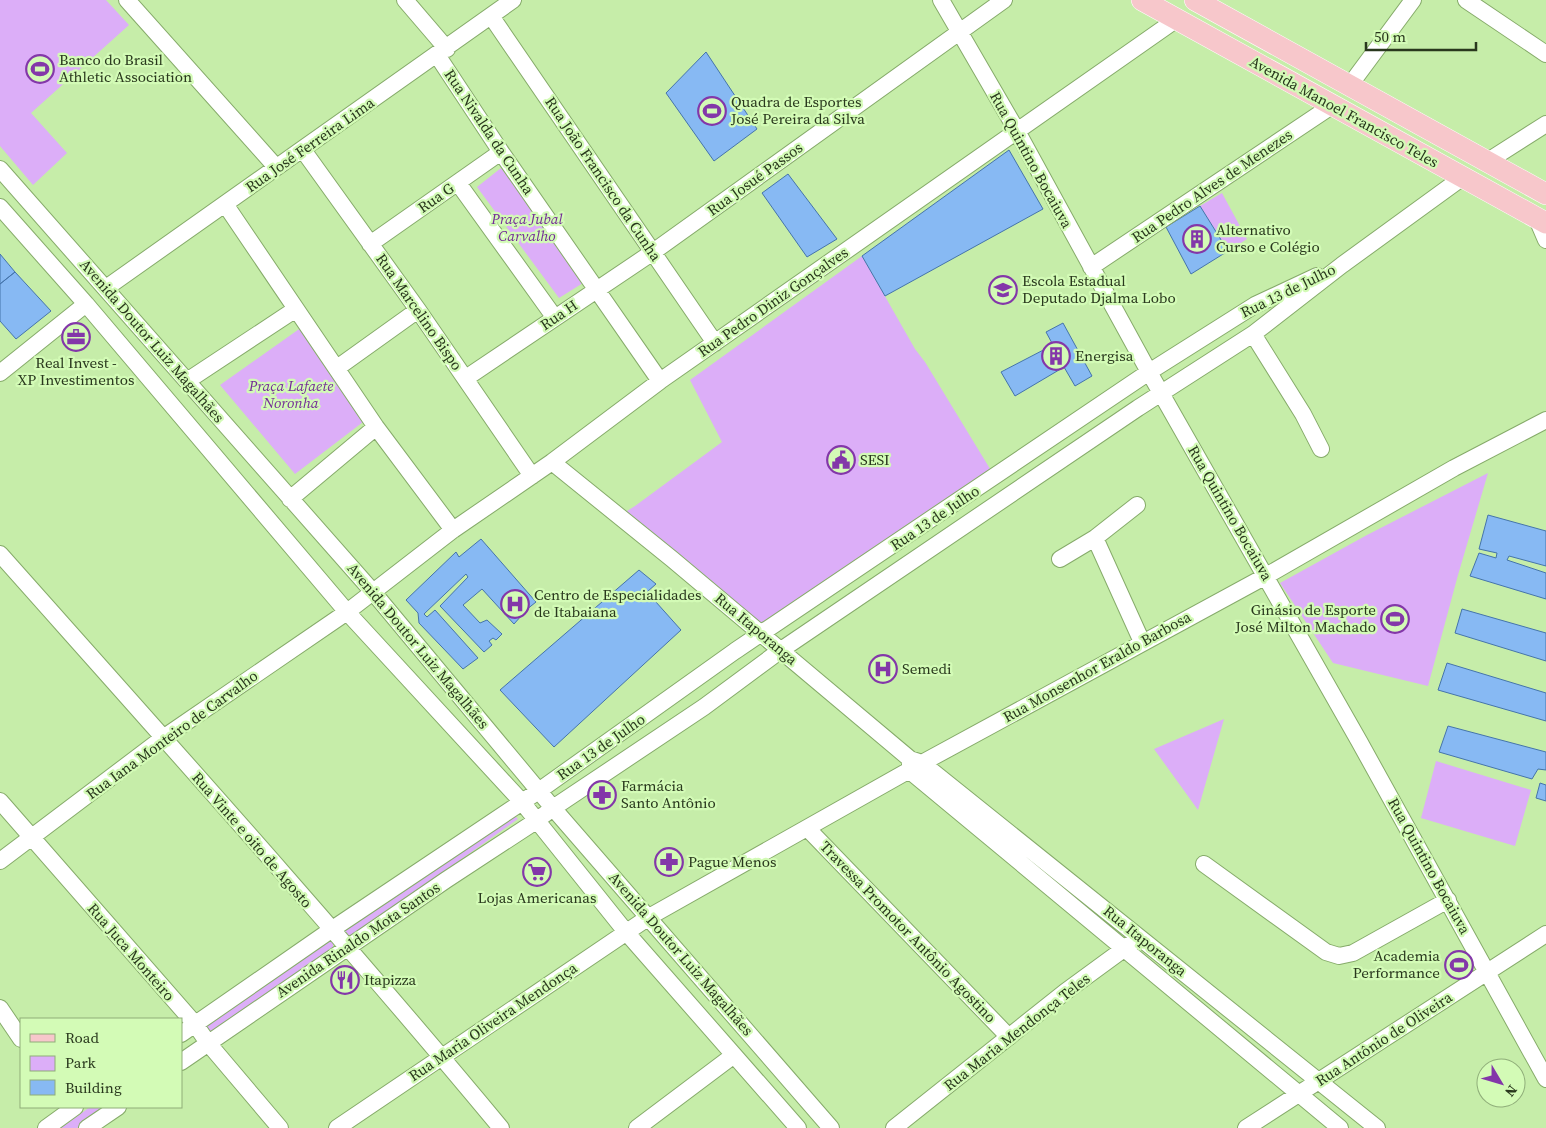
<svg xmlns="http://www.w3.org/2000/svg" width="1546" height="1128" font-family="'Source Serif 4',serif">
<rect width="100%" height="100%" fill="#c6eda9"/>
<path fill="#dcaef8" d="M0 0H106L129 25 31 113 67 153 33 185 0 146Z
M501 168 542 221 583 283 559 298 477 187Z
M1222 193 1247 239 1228 251 1200 206Z
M862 256 915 349 925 362 995 477 762 634 619 516 635 506 722 442 690 380Z
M302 327 367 419 295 474 220 385Z
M1488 473 1458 575 1428 686 1333 663 1280 583 1367 535Z
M1224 719 1198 810 1154 749Z
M1436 761 1531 790 1515 846 1421 818Z
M513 814 518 819 350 938 345 931Z
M333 933V947L212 1036 201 1021Z
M90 1107H107L77 1128H61Z"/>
<path fill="#87b9f3" stroke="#4574aa" d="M706 52 757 129 714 161 666 93Z
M1009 150 1043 209 885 296 862 256Z
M788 174 837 239 807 257 762 193Z
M1200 206 1228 251 1191 274 1166 227Z
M0 254 15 272 0 284Z
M15 272 51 311 16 339 0 321V284Z
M1063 323 1092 376 1075 386 1064 367 1015 396 1001 372 1053 345 1046 332Z
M1488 515 1546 531V566L1509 556 1507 560 1546 573V599L1470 576 1479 553 1496 558 1497 553 1479 549Z
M481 539 536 602 526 610 523 607 520 611 522 615 514 624 482 589 463 605 480 623 487 620 502 634 496 640 493 638 489 641 492 645 484 652 440 606 468 577 466 574 424 614 427 617 435 610 478 658 463 669 419 623 418 613 406 600 456 552 459 557Z
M639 570 656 584 647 592 681 630 554 747 500 690Z
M1462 609 1546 633V661L1455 633Z
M1447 663 1546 693V721L1438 690Z
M1448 726 1546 752V770L1538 769 1532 779 1439 752Z
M1540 783 1546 785V801L1536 798Z"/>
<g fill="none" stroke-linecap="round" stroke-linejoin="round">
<defs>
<path id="minor" d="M127 0 276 167
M405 0 447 49
M941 0 1017 131 1149 372 1359 741 1546 1079
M1466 0 1546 54
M491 16 715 343
M437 55 501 152 660 381
M1350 85 1413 0
M303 150 418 310 532 476
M1488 161 1546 124
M0 169 373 592 553 808 831 1128
M458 183 555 318
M225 204 376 427 453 530
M0 207 86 304 347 612 522 802 626 932 798 1128
M1537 219 1546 240
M370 244 501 152
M1091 267 1333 105
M106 288 513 0
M1253 334 1303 414 1321 449
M337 368 418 310
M0 373 86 304
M466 378 653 252 1004 0
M187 381 296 309
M552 462 672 559 910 759 922 763 1377 1128
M290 499 376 427
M1095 538 1142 642
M0 554C169 744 339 933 501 1128
M1060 559 1095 538 1137 505
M910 762V771L1340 1128
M0 801 195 1024 208 1043 280 1128
M807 828 1009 1037
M0 861 163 738 347 612 453 530 552 462 660 381 1177 19
M1204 864 1326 952 1339 956 1353 953 1448 900
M0 1008 21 1039
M181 1034 331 930 540 790 735 651 1149 372 1255 305 1317 276
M181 1062 446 880 536 821 553 808 704 707 781 650 1138 408 1253 334 1342 265 1463 177
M46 1128 75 1107
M87 1128 118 1107
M337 1128 649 917 922 763 1266 576 1454 468 1546 420
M637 1128 734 1055
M894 1128 1065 992 1132 943
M1246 1128 1546 934"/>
<path id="major" d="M1142 0 1546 223
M1195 0 1546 194"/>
</defs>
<use href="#minor" stroke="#86ab6a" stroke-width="18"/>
<use href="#major" stroke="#fff" stroke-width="22"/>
<use href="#minor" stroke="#fff" stroke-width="16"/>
<use href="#major" stroke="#f7c7cb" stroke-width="21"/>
</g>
<defs>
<symbol id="stadium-ring" viewBox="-11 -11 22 22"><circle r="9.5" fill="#d3fbb6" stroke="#8337a9" stroke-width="1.5"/><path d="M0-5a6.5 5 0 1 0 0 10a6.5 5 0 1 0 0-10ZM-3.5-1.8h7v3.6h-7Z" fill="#8337a9"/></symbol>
<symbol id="building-ring" viewBox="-11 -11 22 22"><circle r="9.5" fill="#d3fbb6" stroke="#8337a9" stroke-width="1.5"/><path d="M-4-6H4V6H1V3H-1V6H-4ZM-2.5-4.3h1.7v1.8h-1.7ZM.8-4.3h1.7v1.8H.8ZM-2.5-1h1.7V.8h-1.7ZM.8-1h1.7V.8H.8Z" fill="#8337a9"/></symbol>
<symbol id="school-ring" viewBox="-11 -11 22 22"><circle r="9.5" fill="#d3fbb6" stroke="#8337a9" stroke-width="1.5"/><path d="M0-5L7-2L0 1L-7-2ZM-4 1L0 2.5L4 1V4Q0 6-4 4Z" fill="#8337a9"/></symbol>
<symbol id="office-ring" viewBox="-11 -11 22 22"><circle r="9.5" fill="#d3fbb6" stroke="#8337a9" stroke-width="1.5"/><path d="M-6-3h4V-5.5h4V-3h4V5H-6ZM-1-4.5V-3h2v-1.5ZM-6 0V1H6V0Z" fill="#8337a9"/></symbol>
<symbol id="civic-ring" viewBox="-11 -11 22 22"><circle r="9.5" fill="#d3fbb6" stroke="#8337a9" stroke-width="1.5"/><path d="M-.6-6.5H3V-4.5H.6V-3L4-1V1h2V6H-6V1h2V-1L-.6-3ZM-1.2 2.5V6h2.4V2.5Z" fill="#8337a9"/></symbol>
<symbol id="hospital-ring" viewBox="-11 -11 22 22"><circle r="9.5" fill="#d3fbb6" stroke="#8337a9" stroke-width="1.5"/><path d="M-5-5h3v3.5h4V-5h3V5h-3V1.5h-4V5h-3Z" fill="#8337a9"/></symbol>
<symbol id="pharmacy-ring" viewBox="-11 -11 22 22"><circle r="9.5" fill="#d3fbb6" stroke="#8337a9" stroke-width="1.5"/><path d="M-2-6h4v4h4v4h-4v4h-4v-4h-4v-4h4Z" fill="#8337a9"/></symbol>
<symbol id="supermarket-ring" viewBox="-11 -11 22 22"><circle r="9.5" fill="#d3fbb6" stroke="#8337a9" stroke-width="1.5"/><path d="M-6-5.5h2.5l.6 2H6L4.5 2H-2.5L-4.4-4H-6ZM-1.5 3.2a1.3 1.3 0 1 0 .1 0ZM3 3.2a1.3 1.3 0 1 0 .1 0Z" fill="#8337a9"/></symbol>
<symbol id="restaurant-ring" viewBox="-11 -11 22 22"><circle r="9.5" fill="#d3fbb6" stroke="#8337a9" stroke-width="1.5"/><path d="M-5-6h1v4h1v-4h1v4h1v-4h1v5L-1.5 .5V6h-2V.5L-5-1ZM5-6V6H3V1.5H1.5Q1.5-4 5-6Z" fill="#8337a9"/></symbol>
</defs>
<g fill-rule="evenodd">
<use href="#stadium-ring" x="24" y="53" width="32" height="32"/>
<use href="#stadium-ring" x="696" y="95" width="32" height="32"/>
<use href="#building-ring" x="1181" y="223" width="32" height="32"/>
<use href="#school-ring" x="987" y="274" width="32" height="32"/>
<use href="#office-ring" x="60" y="321" width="32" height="32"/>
<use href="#building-ring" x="1040" y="340" width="32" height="32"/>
<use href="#civic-ring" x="825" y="444" width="32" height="32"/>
<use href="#hospital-ring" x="499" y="588" width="32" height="32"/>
<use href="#stadium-ring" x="1379" y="603" width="32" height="32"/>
<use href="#hospital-ring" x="867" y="653" width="32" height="32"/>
<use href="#pharmacy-ring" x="586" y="779" width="32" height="32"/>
<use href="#pharmacy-ring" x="653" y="846" width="32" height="32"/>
<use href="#supermarket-ring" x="521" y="856" width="32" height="32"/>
<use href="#stadium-ring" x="1443" y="949" width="32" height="32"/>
<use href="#restaurant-ring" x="329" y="964" width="32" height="32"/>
</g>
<g text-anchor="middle" stroke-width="4.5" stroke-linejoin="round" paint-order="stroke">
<g font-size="15" fill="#29381d" stroke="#d3fbb6" text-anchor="start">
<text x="59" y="65">Banco do Brasil<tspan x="59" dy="17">Athletic Association</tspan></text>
<text x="731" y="107">Quadra de Esportes<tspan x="731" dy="17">José Pereira da Silva</tspan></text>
<text x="1216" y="235">Alternativo<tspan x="1216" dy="17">Curso e Colégio</tspan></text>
<text x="1022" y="286">Escola Estadual<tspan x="1022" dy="17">Deputado Djalma Lobo</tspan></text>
<text x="1075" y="361">Energisa</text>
<text x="76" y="368" text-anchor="middle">Real Invest -<tspan x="76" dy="17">XP Investimentos</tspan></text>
<text x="860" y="465">SESI</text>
<text x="534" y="600">Centro de Especialidades<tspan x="534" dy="17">de Itabaiana</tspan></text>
<text x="1376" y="615" text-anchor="end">Ginásio de Esporte<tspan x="1376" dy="17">José Milton Machado</tspan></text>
<text x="902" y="674">Semedi</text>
<text x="621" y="791">Farmácia<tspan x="621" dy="17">Santo Antônio</tspan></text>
<text x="688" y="867">Pague Menos</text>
<text x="537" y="903" text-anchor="middle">Lojas Americanas</text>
<text x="1440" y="961" text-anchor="end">Academia<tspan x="1440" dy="17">Performance</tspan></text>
<text x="364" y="985">Itapizza</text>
</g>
<g font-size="15" fill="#29381d" stroke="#d3fbb6">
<text transform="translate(1344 112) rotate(29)" y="5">Avenida Manoel Francisco Teles</text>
<text transform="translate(489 132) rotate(56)" y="5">Rua Nivalda da Cunha</text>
<text transform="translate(310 145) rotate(-35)" y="5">Rua José Ferreira Lima</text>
<text transform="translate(1031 160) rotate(61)" y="5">Rua Quintino Bocaiuva</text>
<text transform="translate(603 179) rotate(56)" y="5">Rua João Francisco da Cunha</text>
<text transform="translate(755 179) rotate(-36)" y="5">Rua Josué Passos</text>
<text transform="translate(1212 186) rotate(-34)" y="5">Rua Pedro Alves de Menezes</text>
<text transform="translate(436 198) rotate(-35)" y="5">Rua G</text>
<text transform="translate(1288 291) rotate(-26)" y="5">Rua 13 de Julho</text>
<text transform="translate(773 302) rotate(-35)" y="5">Rua Pedro Diniz Gonçalves</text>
<text transform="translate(419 312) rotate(55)" y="5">Rua Marcelino Bispo</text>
<text transform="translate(559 315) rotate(-34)" y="5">Rua H</text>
<text transform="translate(152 341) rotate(49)" y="5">Avenida Doutor Luiz Magalhães</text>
<text transform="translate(1230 513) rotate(60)" y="5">Rua Quintino Bocaiuva</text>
<text transform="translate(935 518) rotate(-34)" y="5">Rua 13 de Julho</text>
<text transform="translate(756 629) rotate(40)" y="5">Rua Itaporanga</text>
<text transform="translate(418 646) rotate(50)" y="5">Avenida Doutor Luiz Magalhães</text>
<text transform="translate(1097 667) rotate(-29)" y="5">Rua Monsenhor Eraldo Barbosa</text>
<text transform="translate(172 735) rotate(-36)" y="5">Rua Iana Monteiro de Carvalho</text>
<text transform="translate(601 747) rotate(-35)" y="5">Rua 13 de Julho</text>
<text transform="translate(252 840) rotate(49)" y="5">Rua Vinte e oito de Agosto</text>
<text transform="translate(1429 866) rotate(61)" y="5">Rua Quintino Bocaiuva</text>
<text transform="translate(908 932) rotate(46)" y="5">Travessa Promotor Antônio Agostino</text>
<text transform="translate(358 940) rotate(-34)" y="5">Avenida Rinaldo Mota Santos</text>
<text transform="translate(1145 941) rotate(39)" y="5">Rua Itaporanga</text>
<text transform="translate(131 952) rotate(49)" y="5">Rua Juca Monteiro</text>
<text transform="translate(681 954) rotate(49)" y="5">Avenida Doutor Luiz Magalhães</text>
<text transform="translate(493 1022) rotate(-34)" y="5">Rua Maria Oliveira Mendonça</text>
<text transform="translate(1017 1032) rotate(-38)" y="5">Rua Maria Mendonça Teles</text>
<text transform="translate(1384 1039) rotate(-33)" y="5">Rua Antônio de Oliveira</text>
</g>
<g font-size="15" font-style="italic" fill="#742c97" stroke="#d3fbb6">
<text x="527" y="224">Praça Jubal<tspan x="527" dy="17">Carvalho</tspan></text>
<text x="291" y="391">Praça Lafaete<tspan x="291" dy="17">Noronha</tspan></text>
</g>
</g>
<rect x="20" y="1018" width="162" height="90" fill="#d3fbb6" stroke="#8fad79"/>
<rect x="30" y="1034" width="25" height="8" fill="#f7c7cb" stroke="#8fad79"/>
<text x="65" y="1043" font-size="15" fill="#29381d">Road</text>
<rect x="30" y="1056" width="25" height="15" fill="#dcaef8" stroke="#8fad79"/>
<text x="65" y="1068" font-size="15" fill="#29381d">Park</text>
<rect x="30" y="1080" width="25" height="15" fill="#87b9f3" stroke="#8fad79"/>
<text x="65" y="1093" font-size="15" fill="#29381d">Building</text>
<g transform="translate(1501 1083) rotate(128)"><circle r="24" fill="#d3fbb6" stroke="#8fad79"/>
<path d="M0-4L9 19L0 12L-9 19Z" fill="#8337a9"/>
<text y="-8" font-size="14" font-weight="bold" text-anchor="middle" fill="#29381d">N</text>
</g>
<path d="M1366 42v8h110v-8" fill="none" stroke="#29381d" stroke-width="2.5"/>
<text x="1374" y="42" font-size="15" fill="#29381d" stroke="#d3fbb6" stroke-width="4" paint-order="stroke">50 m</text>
</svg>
